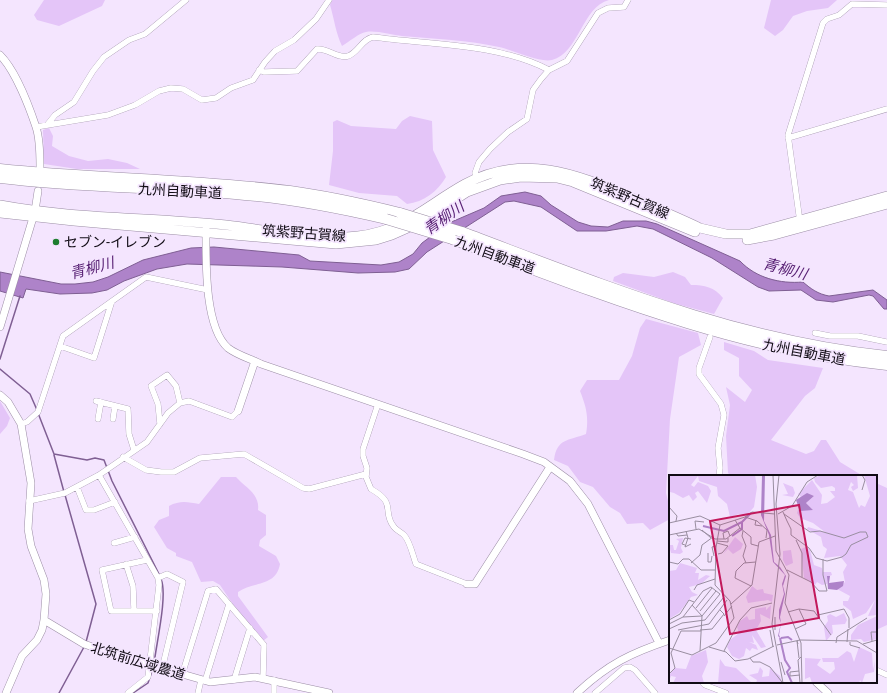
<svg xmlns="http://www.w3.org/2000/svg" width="887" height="693" font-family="Ubuntu,'Noto Sans JP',sans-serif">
<rect width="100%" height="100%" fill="#f4e5fe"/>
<path fill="#e4c5f8" d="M44 0H105L102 6 59 26 37 20 34 15Z
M332 0H609C582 7 579 53 552 60 539 63 513 50 499 47 468 40 435 39 402 36 393 35 375 30 366 32 359 33 349 42 342 46 336 34 334 18 330 5Z
M771 0H837L828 8 807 11 793 16 783 30 775 36 764 28Z
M410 116 432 121 433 150 446 177C438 191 424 202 407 204L397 196 359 193 329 185 333 151V122L337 120 351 126 396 129 402 121Z
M49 128 53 136 52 146 69 156 88 161 108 159 127 163 140 169H77L44 164 43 130Z
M673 272 685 277 691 285C705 285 714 287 723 298L714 314 673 303 613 281 614 277 623 273 654 277Z
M646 319 698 333 701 345 679 357 670 419 666 493 670 509V519L650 530 643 523 627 524 620 513 610 507 593 487 580 482 568 466 554 460C557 438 568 441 586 434 589 417 586 406 580 391L587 380H619L632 356 640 328Z
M724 342 754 351 768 360 823 368 815 388 805 396 771 440 806 454 814 451 821 440H826L840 462 863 476 778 474 731 476 728 473 726 436 730 405 726 387 745 402 752 390 739 376V358L724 350Z
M0 401 10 418 7 426 0 434Z
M221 477H236C246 488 260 494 258 510L266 515V535L260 540 259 546 276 556 280 564C276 587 254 581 238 592V596L268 637 263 641 234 606 220 585 213 581 201 582 192 562 176 556V553L167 548 154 527 159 520 169 516V506C180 500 188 502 199 504Z
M876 483 887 488V625L876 630Z"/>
<path fill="#ae83c9" stroke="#7f5f93" d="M525 192 541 196 551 205 578 222 591 226 608 227 623 221H646L657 224 740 261C756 278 780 284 803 282 811 289 818 294 829 296L873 290 887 300V309H884L873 296 869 295 833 302 816 300 801 290 769 291 758 287 712 258 653 229 637 226 606 231H577L541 207 514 201 505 202 427 252 409 269 395 272 358 273 282 267 187 264 157 269 124 281 107 290 92 293 60 294 26 289 23 298 0 291V272L61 284H75L93 282 108 277 143 260 191 248 214 247 299 255 310 261 381 265 399 262 413 254 422 243 449 223 484 208 501 196Z"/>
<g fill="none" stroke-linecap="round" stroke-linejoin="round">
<path stroke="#7f5f93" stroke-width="1.5" d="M0 359 20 296
M0 369 30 394 37 410
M38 413 54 454 87 460 95 458 104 460 112 481 159 574
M54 455 64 492
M65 495 96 604 86 642
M154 664C156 645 168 595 161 579
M59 693 84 647
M133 693 148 683 153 668"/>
<defs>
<path id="minor" d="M259 70 264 72 297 71 317 49C328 48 337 59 348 56 358 53 362 39 373 37 430 45 497 43 549 70
M47 125 55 115 74 102 93 71 104 57 129 40 145 34 186 0
M36 127 108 115 135 105 159 91 171 88 183 89 202 100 216 98 231 88 253 80 265 62 275 51 294 40 316 19 329 0
M788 138 887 109
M478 178 475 173 479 162 490 149 508 132 527 119 533 90 541 79 549 70 567 61 598 13 608 8 624 7 628 0
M800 222 788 135 823 23 827 19 839 15 852 4 887 5
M815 333 830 336H858L887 342
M710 337 699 368V374L721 404 724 415 718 448 720 468 719 476
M60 346 94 358 112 301
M96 401 128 409 129 434 134 450
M378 404 363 449V456L367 468 366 477 371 489C398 504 381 511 394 527 396 530 401 532 404 535 410 541 413 556 416 564L467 584
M98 419 101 402
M113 419 115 406
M21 424 27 422 38 412 63 336 146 277 208 290
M160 424 158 404 151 386 167 375 176 386 180 403
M123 457 146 470 161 472H174L200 458 244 454 303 488 309 489 366 474
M99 475 158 578 159 585 148 677 128 693
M77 487 86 510H94L115 502
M29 501 65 493 99 475 147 442 168 413 180 403 189 401 232 417 238 411
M114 543 135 537
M147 560 102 570 111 611H157
M126 564 133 586 134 610
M158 578 167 574 183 582 162 669
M876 670 887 675
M182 675 208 591 216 589 264 645 263 678
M234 680 250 628
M205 681 229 604
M702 682 705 685 726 693
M198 693 201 680
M274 693V680
M595 693 624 668 630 667 635 670 655 693"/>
<path id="tertiary" d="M0 55C15 70 29 106 36 127 40 139 40 154 40 167
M206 229C206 259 204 327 228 348 237 355 251 359 261 364L523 454 544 462 570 481 588 504 659 643
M0 327 35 211 38 191
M0 395 8 402 21 424 31 483 28 529 31 546 44 580 46 594 44 620 42 630 37 640 22 656 6 693
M238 411 255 361
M467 584H475L550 467
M44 620 84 644 116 655 210 682 255 677 329 693
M816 682 828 693
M577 693C608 664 631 653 670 640"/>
<path id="primary" d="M0 205C75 219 151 217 226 225 270 230 314 241 358 236 403 231 427 205 465 184 523 153 575 173 630 197 653 207 677 217 700 228L726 234H750L887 196
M0 213 74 221 336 244 376 240 392 235 419 223 467 192 500 180 521 177 557 178 573 182 695 232
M747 240 774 235 887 204"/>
<path id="motorway" d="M0 169C96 179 194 179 290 191 327 196 363 204 400 213
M0 178C81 188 164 187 245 195 293 199 339 208 386 219
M462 232C601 284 738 341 887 356
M452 239C594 292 735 350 887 365"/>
</defs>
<use href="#minor" stroke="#9c8ea6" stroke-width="6"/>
<use href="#tertiary" stroke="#9c8ea6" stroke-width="8"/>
<use href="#primary" stroke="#9c8ea6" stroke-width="10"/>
<use href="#motorway" stroke="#9c8ea6" stroke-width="11"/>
<use href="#minor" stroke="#fff" stroke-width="5.5"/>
<use href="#tertiary" stroke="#fff" stroke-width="7"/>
<use href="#primary" stroke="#fff" stroke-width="9"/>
<use href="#motorway" stroke="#fff" stroke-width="10"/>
<defs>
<path id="motorway-bridge" d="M400 213 462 232
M386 219 452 239"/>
</defs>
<use href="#motorway-bridge" stroke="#9c8ea6" stroke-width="11" stroke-linecap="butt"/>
<use href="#motorway-bridge" stroke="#fff" stroke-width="10"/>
</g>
<circle fill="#1d7d2f" stroke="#f4e5fe" stroke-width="1.5" cx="56" cy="242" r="4"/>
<g text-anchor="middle" stroke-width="3.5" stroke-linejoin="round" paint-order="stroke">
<g font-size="14" fill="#100b14" stroke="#f4e5fe">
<text transform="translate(180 191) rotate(3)" y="5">九州自動車道</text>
<text transform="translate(630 198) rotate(23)" y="5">筑紫野古賀線</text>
<text transform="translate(304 233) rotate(4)" y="5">筑紫野古賀線</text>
<text transform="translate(495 255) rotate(20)" y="5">九州自動車道</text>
<text transform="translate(804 352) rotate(11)" y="5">九州自動車道</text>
<text transform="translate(138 661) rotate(17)" y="5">北筑前広域農道</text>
</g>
<g font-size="14" fill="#100b14" stroke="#f4e5fe" text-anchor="start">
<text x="64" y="247">セブン-イレブン</text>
</g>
<g font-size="15" font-style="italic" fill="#592275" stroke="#f4e5fe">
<text transform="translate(444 218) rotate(-35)" y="5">青柳川</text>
<text transform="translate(92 268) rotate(-15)" y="5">青柳川</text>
<text transform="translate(785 269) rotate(15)" y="5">青柳川</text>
</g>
</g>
<g transform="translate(669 475)">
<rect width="208" height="208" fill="#f4e5fe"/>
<path d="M0 0H86L88 12 85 32 77 41 70 39 61 42 58 29 49 21 48 12 30 6 29 1 22 10 25 12 29 7 39 11 42 16 38 28 29 16 26 18 28 22 24 26 20 20 14 23 5 18 1 17 0 23ZM152 0H188L189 13 184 16 182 12 185 10 182 7 179 15 184 17 190 33 192 30 196 32 201 21 195 0H208V140L199 141 206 125 197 138 184 144 182 136 174 130V126H179L181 121 168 114 176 107 174 97 178 90 171 81 155 83 158 74 154 71 152 62 138 54 139 52 156 57 144 48 131 43 128 38 129 35H144L137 28 145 21 138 20 132 22 129 19 143 5 153 20 152 29 158 28 166 22 161 16H166V13L163 11 152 13 146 7 145 3ZM114 8 124 12 126 18 124 22 113 20 119 19ZM66 62 74 69 72 74 64 79 59 74 54 79ZM14 63 12 73 14 77 11 79 2 78 0 70H4L5 75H7L10 66 7 64ZM137 72 141 75 145 90 153 93 154 97H162L163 100 158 102V109L153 110 148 107 146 110 135 103 132 74ZM122 75 124 88 117 91 114 85V76ZM11 88 28 93 26 98H30L29 105 37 100 41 101 32 109 20 112 23 117 29 120 22 122 10 138 0 144V96L7 95ZM83 111 88 115 94 114 95 118 104 120 103 127 99 125 79 128 77 122ZM102 130 101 144 91 139 92 146 87 155 97 172 92 173 83 160 85 168 80 167 87 170 89 175 83 173 81 176 77 173 75 181 70 184 63 181 58 172 61 165 70 158 68 152 71 146 78 141 80 145 86 144V134L97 132V135ZM175 138 178 145 176 149 163 150 164 158 157 166 155 152 159 146 158 141 161 139 167 142ZM208 141V164L195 167 192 164 182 165V160L189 150ZM190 172 203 178 204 195 206 186 205 197 196 199 193 208 191 205 190 208H143L141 202 136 204V183L152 184 148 190 161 199 166 194 165 187H154L153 183H169L178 176 182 178 185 187ZM37 175 39 187 33 201 35 208H4L7 202 2 201 0 206V200L6 193 17 194 22 181ZM51 184 56 191 67 193 83 208H49ZM91 192 94 196 93 202 100 201 101 193 111 201 113 208H87L88 205 80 200 89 198Z" fill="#e4c5f8"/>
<path d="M96 0 95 46 102 60 105 87 111 92 117 101 114 111 116 119 111 142 112 148 110 160 112 164 109 161 112 148 110 143V135L115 119 113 109 116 100 104 87 100 60 92 40 93 1ZM138 18 145 21 137 28 144 35 131 36 127 25ZM158 101H161L160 108 175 106 174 111 168 115 159 114Z" fill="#ae83c9"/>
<path fill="none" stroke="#ae83c9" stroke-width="2" d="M34 51 55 56 73 47M63 61 73 54V47L82 38M111 163 116 185 121 193 118 197 123 208M112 163 119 162 123 165"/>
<path fill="none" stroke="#998ea0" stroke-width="1" d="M104 0 107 76 120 100 116 128 132 168 133 208M110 0 107 29 111 79 103 149 114 208M193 0 196 5 193 15M0 32 8 41 7 46M114 37 118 46 122 54V60L140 73 147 83 158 86 173 82 177 79 182 70 199 62 197 57H191L175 63 151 56 141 57 115 39M109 39 123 31 138 7 149 0M76 42 88 46 98 55 97 63M66 45 71 53 82 62V69L89 71M87 45 86 50 93 51M0 48 31 41 51 50M51 50 76 42 83 37 106 39M27 54 26 46 35 47M33 55 42 63M17 56 19 63 16 72 22 69M74 56 73 61 77 71 74 81 77 88M7 58 9 61 18 60M0 60 30 54 46 64H57L71 53M55 64 54 58 59 56 61 61M127 65 133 78V102M48 66 59 67V63M48 68 59 71 53 78 49 79M16 70 13 69 16 63 22 64M39 78V87H42L43 81M45 81 43 72 47 71M0 87 9 89 14 84H20L32 95H46M22 88 31 80 33 70 44 62M118 95 142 107 150 116H158L154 100V84M82 111 66 103 67 96 75 88 87 87M25 115 28 110 46 104M62 129 83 110 90 67 106 61M23 130 33 141 31 176M27 133 43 113M31 136 47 116M119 137 130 134 145 136 162 160M149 140 175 134 180 143V153M55 141 63 131M14 142 34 116 42 112 51 119M106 142V155M0 145 11 139 20 125 25 127M0 149 14 142 33 141 51 119M0 154 13 148 36 145 55 122M126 154 137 149 130 134M9 155 40 149 58 125M31 155 43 154 55 139 51 135M101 155 104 172M203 166 202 157H208M178 167 179 154M181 167V170L191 173M167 168 168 162 198 143M129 169 128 166 130 183M194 169 208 165M108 170 131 165 188 166 208 178M40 172 57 177 66 186 79 184 105 171M0 173 23 180 47 168 65 143 61 126 46 110 47 72 51 50M55 176 71 145 82 133 103 128M81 183 84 187H91L101 192 113 207M112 187 116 200M130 196 121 197V201L131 200M0 199 6 193 2 178 12 156H32M131 208 129 185 132 182"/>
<path fill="#c2185b" fill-opacity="0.15" stroke="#c2185b" stroke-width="2" d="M130 30 150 143 61 159 41 46Z"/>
<rect width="208" height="208" fill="none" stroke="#100b14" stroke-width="2"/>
</g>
</svg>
